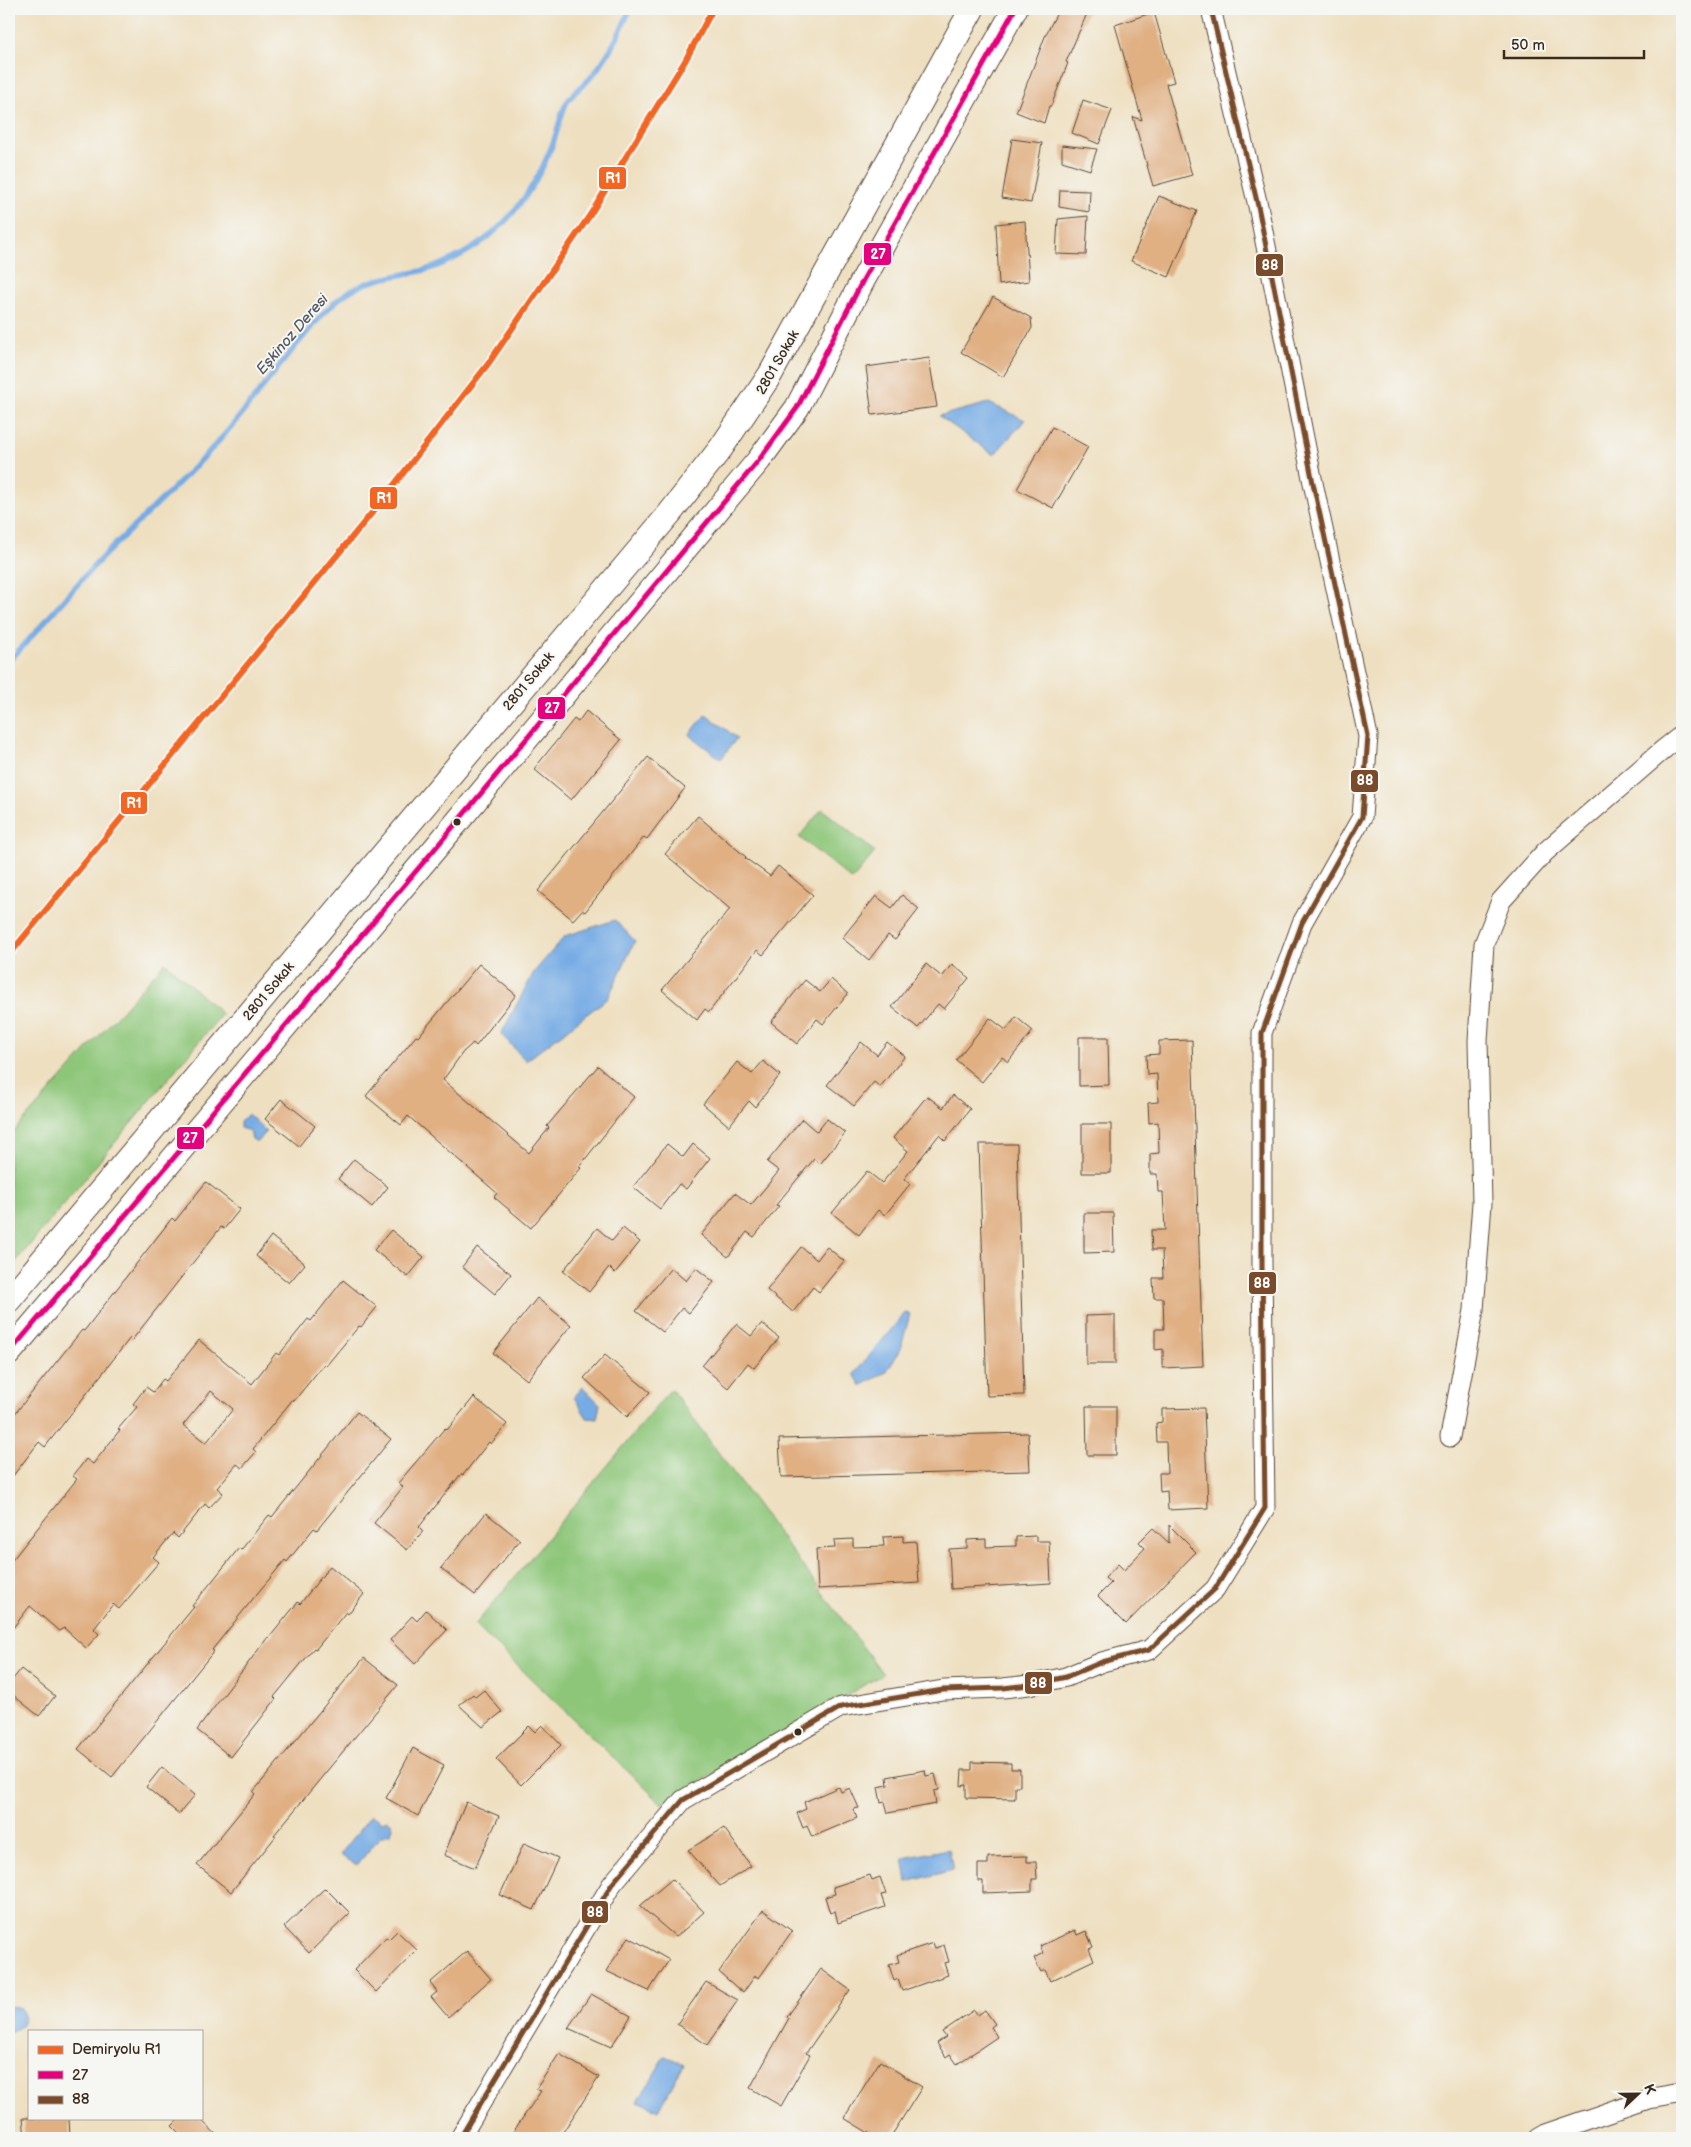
<svg xmlns="http://www.w3.org/2000/svg" width="1691" height="2147" font-family="'Balsamiq Sans',sans-serif">
<rect width="100%" height="100%" fill="#f6f6f2"/>
<filter id="ink" filterUnits="userSpaceOnUse"><feTurbulence type="fractalNoise" baseFrequency=".02" numOctaves="2"/><feDisplacementMap in="SourceGraphic" scale="10" xChannelSelector="R" yChannelSelector="G"/><feConvolveMatrix kernelMatrix="1 2 1 2 8 2 1 2 1" color-interpolation-filters="sRGB"/></filter>
<filter id="wash" filterUnits="userSpaceOnUse"><feTurbulence type="fractalNoise" baseFrequency=".0096" numOctaves="4" result="noise"/><feDisplacementMap in="SourceGraphic" scale="20" xChannelSelector="R" yChannelSelector="G"/><feGaussianBlur stdDeviation="1.12" result="paint"/><feColorMatrix in="noise" values="0 0 0 0 0 0 0 0 0 0 0 0 0 0 0 0 0 1.4 0 .05"/><feComposite in="paint" operator="in"/></filter>
<g filter="url(#wash)">
<rect width="100%" height="100%" fill="#eedfc0"/>
<path fill="#8dc679" stroke="#64784c" d="M822 809 875 852 852 880 799 837Z
M165 962 222 1014 9 1270V1137Z
M671 1389 883 1674 662 1804 475 1625Z"/>
<path fill="#76abe4" stroke="#586a81" d="M989 403 1025 420 994 455 939 416Z
M706 714 737 738 721 759 689 735Z
M615 920 635 941 608 998 526 1061 501 1034 534 972 565 936Z
M248 1114 266 1131 257 1142 252 1139 250 1131 240 1128V1122Z
M905 1313 910 1314 900 1351 886 1372 861 1386 854 1374Z
M583 1387 600 1404 597 1419 587 1418 574 1397Z
M371 1815 382 1822 387 1820 391 1822 393 1827 391 1833 380 1837 357 1865 340 1855Z
M949 1849 953 1870 907 1882 903 1858Z
M13 2006 21 2008 25 2018 20 2027 9 2033V2007Z
M665 2056 684 2064 659 2110 638 2101Z"/>
<g fill="none" stroke-linecap="round" stroke-linejoin="round">
<path stroke="#76abe4" stroke-width="5.5" d="M9 661C39 630 66 596 96 564 138 520 185 481 224 435 260 394 290 348 328 309 354 281 381 279 416 272 430 270 443 264 455 258 501 236 533 194 551 148 557 135 560 116 566 104 570 94 584 86 591 77 609 56 620 34 630 9"/>
</g>
<g id="blocks">
<path fill="#e0af82" fill-rule="evenodd" d="M1059 9H1089L1066 62 1068 63 1051 106H1049L1044 123 1016 112 1046 34Z
M1154 12 1174 82 1166 84 1192 175 1153 186 1133 117 1142 120 1115 25Z
M1083 100 1112 110 1099 144 1072 133Z
M1012 139 1042 143 1031 203 1002 198Z
M1062 145 1097 149 1090 170 1062 161Z
M1060 190 1090 191 1089 212 1059 207Z
M1159 196 1197 211 1169 277 1131 261Z
M1088 216 1086 255 1056 254 1058 219Z
M1025 221 1029 281 999 285 996 224Z
M993 297 1031 318 1032 328 1003 377 961 352Z
M929 358 937 407 872 415 866 367Z
M1052 427 1088 447 1053 508 1017 489Z
M586 711 621 740 571 800 534 769 574 719 578 722Z
M648 757 685 788 647 839 644 837 585 912 582 910 573 920 538 891Z
M698 816 746 857 745 858 770 876 778 866 813 895 763 955 757 950 709 1012 705 1009 697 1020 662 990 730 909 665 854Z
M902 895 919 909 895 940 888 935 869 960 842 938 876 896 892 908Z
M479 964 516 995 476 1046 473 1043 463 1052 443 1080 529 1153 549 1128 547 1126 598 1066 634 1097 579 1167 581 1168 531 1228 494 1197 497 1193 408 1116 401 1125 366 1096 416 1036 418 1037Z
M926 964 942 977 952 964 969 978 944 1009 938 1004 918 1028 892 1007Z
M831 979 848 994 823 1024 817 1019 797 1044 771 1022 805 980 820 992Z
M1016 1017 1033 1031 1008 1062 1002 1057 982 1082 956 1060 990 1018 1006 1030Z
M1079 1037H1108L1109 1085 1079 1086Z
M1192 1040 1203 1366 1163 1368V1349L1155 1350V1329H1164L1163 1298H1154L1153 1278H1163L1162 1250H1152L1151 1230H1165L1163 1192H1158L1157 1174H1150V1154L1159 1153 1158 1122 1149 1123 1148 1103 1158 1102 1157 1074 1147 1075 1146 1055 1159 1054V1041Z
M861 1042 877 1055 887 1042 905 1056 880 1087 874 1082 854 1106 827 1085Z
M763 1061 780 1075 755 1107 749 1101 729 1126 703 1104 737 1062 752 1074Z
M953 1095 970 1109 945 1141 939 1135 904 1179 910 1184 885 1215 878 1210 859 1235 832 1213 867 1171 882 1183 908 1151 893 1138 927 1096 943 1108Z
M281 1099 315 1126 299 1146 265 1119Z
M802 1119 817 1132 827 1119 845 1133 820 1164 814 1159 776 1205 779 1206 754 1237 747 1232 728 1257 701 1235 735 1193 751 1205 779 1171 767 1162Z
M1082 1124H1111V1173H1082Z
M667 1144 683 1157 693 1144 710 1158 686 1189 679 1184 660 1209 633 1187Z
M979 1144H1017L1024 1395 987 1396Z
M354 1159 388 1187 372 1207 338 1179Z
M206 1182 240 1209 224 1229 221 1227 132 1340 130 1338 45 1447 39 1442 9 1481V1421L82 1330 84 1331 172 1218 175 1221Z
M1084 1213H1113L1114 1252 1084 1253Z
M597 1228 612 1241 623 1228 640 1242 615 1273 609 1267 589 1292 563 1271Z
M391 1230 424 1257 408 1277 374 1250Z
M271 1236 305 1264 289 1283 256 1256Z
M477 1247 511 1274 495 1294 462 1267Z
M801 1247 817 1260 827 1247 844 1261 819 1292 813 1287 793 1312 767 1290Z
M671 1268 686 1281 696 1268 714 1282 689 1313 682 1308 663 1332 636 1311Z
M343 1280 377 1307 361 1327 359 1326 326 1366 324 1364 294 1401 293 1399 253 1449 256 1452 242 1468 237 1464 217 1488 223 1493 209 1508 205 1504 178 1538 173 1533 153 1557 159 1562 119 1609 113 1604 94 1629 99 1634 86 1648 64 1628 59 1631 30 1606 9 1633V1564L77 1479 73 1476 86 1459 93 1464 120 1430 118 1429 137 1407 133 1404 146 1387 153 1392 163 1379 166 1381 199 1340 252 1384 276 1353 279 1355 308 1319 311 1321ZM211 1391 233 1409 206 1443 183 1425Z
M537 1298 571 1325 527 1380 493 1353Z
M1115 1315V1364H1086V1316Z
M762 1323 779 1338 754 1368 748 1363 728 1388 702 1366 736 1324 751 1336Z
M605 1355 650 1392 627 1417 584 1378Z
M474 1397 507 1424 491 1444 489 1442 463 1475 461 1474 419 1527 423 1531 407 1550 374 1523 403 1487 398 1483 445 1428 447 1430Z
M1086 1406H1116V1455H1087Z
M1204 1408 1208 1508 1168 1510 1167 1491 1160 1492 1159 1473H1167L1166 1442H1157L1156 1423 1162 1422V1409Z
M357 1412 391 1439 317 1530 314 1528 287 1562 285 1560 256 1595 212 1650 214 1651 112 1777 78 1749 194 1607 192 1606 239 1548 241 1550 269 1515 272 1517Z
M1028 1433 1030 1471 781 1477 779 1439Z
M486 1513 520 1540 475 1595 441 1568Z
M1169 1525 1196 1552 1126 1624 1098 1596 1111 1583 1105 1578 1118 1564 1124 1570 1145 1548 1139 1542 1153 1528 1169 1543Z
M903 1536V1542L916 1541 919 1583 818 1589 816 1549 835 1548 834 1540 853 1539V1547L884 1546 883 1537Z
M1036 1536V1541H1049L1051 1583 951 1589 949 1549 967 1548V1540L986 1539V1547L1016 1546V1537Z
M330 1566 364 1594 348 1614 346 1612 316 1649 314 1648 274 1697 276 1699 231 1757 197 1730 268 1637 269 1638 298 1602 300 1604Z
M426 1610 447 1630 415 1664 390 1640 412 1616 417 1621Z
M364 1658 398 1685 274 1835 276 1836 231 1892 197 1865 255 1794 253 1792Z
M21 1669 55 1696 39 1716 9 1692V1684Z
M484 1690 502 1712 483 1727 459 1705 473 1694 475 1697Z
M542 1725 561 1745 521 1785 496 1759 529 1726 535 1732Z
M413 1748 444 1765 418 1816 386 1798Z
M972 1762 1011 1763V1769H1020V1786H1015V1799L966 1798V1785L961 1786 962 1770H972Z
M162 1767 195 1795 179 1814 146 1787Z
M925 1770 926 1776 935 1774 939 1790 934 1791 936 1804 888 1813 885 1802 881 1803 878 1787 888 1785 887 1777Z
M839 1787 841 1792 850 1788 859 1808 853 1809 857 1818 812 1837 807 1826 803 1828 797 1813 806 1809 804 1802Z
M466 1802 499 1816 475 1868 444 1855Z
M724 1828 751 1866 720 1886 688 1850Z
M524 1843 558 1858 534 1910 500 1895Z
M1027 1856V1862H1036L1037 1879H1032V1891L983 1893V1881H978V1864H988V1857Z
M870 1875 872 1880 880 1877 886 1894 881 1895 885 1907 838 1923 835 1911 830 1913 825 1897 835 1894 833 1887Z
M672 1879 704 1912 676 1937 640 1906Z
M325 1888 350 1913 309 1953 284 1927Z
M763 1910 792 1931 759 1978 755 1976 743 1993 719 1972Z
M1075 1930 1077 1935 1086 1931 1093 1947 1089 1949 1094 1960 1050 1981 1045 1970 1041 1972 1034 1958 1043 1953 1040 1946Z
M397 1931 417 1950 376 1992 354 1970 386 1937 389 1939Z
M629 1937 669 1960 649 1991 606 1971Z
M933 1943 935 1948 944 1945 949 1962 944 1963 948 1975 902 1991 898 1979 894 1981 889 1965 899 1962 897 1955Z
M467 1951 491 1979 448 2017 431 1997 437 1992 430 1983Z
M821 1969 850 1990 806 2053 810 2055 781 2106 750 2088 789 2018 787 2017Z
M706 1982 738 2000 707 2045 677 2024Z
M591 1994 631 2016 611 2047 568 2028Z
M974 2010 978 2015 985 2010 995 2024 991 2027 997 2037 957 2064 950 2054 946 2057 937 2043 946 2037 942 2032Z
M559 2054 599 2077 559 2138H509L541 2091 536 2089Z
M880 2061 922 2087 890 2138H877L844 2118Z
M23 2118H69L70 2138H25Z
M180 2118H199L220 2138H184L172 2126Z"/>
</g>
</g>
<g filter="url(#ink)">
<use href="#blocks" fill-opacity="0" stroke="#564536" stroke-width="1"/>
<g fill="none" stroke-linecap="round" stroke-linejoin="round">
<defs>
<path id="minor" d="M1450 1437 1474 1310 1482 1203 1478 1041 1484 944 1501 901 1545 852 1664 749 1682 735
M460 2138 612 1884 683 1800 841 1707 943 1690 1003 1688 1029 1685 1066 1677 1102 1662 1149 1650 1215 1589 1265 1508 1262 1264V1033L1302 923 1362 817 1368 736 1313 483 1258 206 1211 9
M1538 2138 1545 2134 1647 2099 1682 2093"/>
<path id="major" d="M9 1300 670 513 721 448 770 375 972 9
M9 1353 433 851 759 460 797 408 863 280 1015 9"/>
</defs>
<use href="#minor" stroke="#564536" stroke-width="21"/>
<use href="#major" stroke="#564536" stroke-width="26"/>
<use href="#minor" stroke="#fff" stroke-width="19"/>
<use href="#major" stroke="#fff" stroke-width="24"/>
<defs>
<path id="bus-1" d="M9 1353 433 851 759 460 797 408 863 280 1015 9"/>
<path id="bus-2" d="M460 2138 612 1884 683 1800 841 1707 943 1690 1003 1688 1029 1685 1066 1677 1102 1662 1149 1650 1215 1589 1265 1508 1262 1264V1033L1302 923 1362 817 1368 736 1313 483 1258 206 1211 9"/>
</defs>
<use href="#bus-1" stroke="#f6f6f2" stroke-width="9"/>
<use href="#bus-2" stroke="#f6f6f2" stroke-width="9"/>
<use href="#bus-1" stroke="#e5007d" stroke-width="5"/>
<use href="#bus-2" stroke="#7a4b2a" stroke-width="5"/>
<defs>
<path id="rail-1" d="M9 955 380 503 488 364 590 215 685 61 713 9"/>
</defs>
<use href="#rail-1" stroke="#f6f6f2" stroke-width="10"/>
<use href="#rail-1" stroke="#f26522" stroke-width="6"/>
</g>
</g>
<g fill="#3b2a1e" stroke="#f6f6f2" stroke-width="2">
<circle cx="457" cy="822" r="4.5"/>
<circle cx="798" cy="1732" r="4.5"/>
</g>
<g text-anchor="middle" stroke-width="4" stroke-linejoin="round" paint-order="stroke">
<g font-size="14" fill="#3b2a1e" stroke="#f6f6f2">
<text transform="translate(777 362) rotate(-60)" y="5">2801 Sokak</text>
<text transform="translate(528 681) rotate(-50)" y="5">2801 Sokak</text>
<text transform="translate(268 991) rotate(-50)" y="5">2801 Sokak</text>
</g>
<g font-size="15" font-style="italic" fill="#505763" stroke="#f6f6f2">
<text transform="translate(292 334) rotate(-49)" y="5">Eşkinoz Deresi</text>
</g>
</g>
<g stroke="#f6f6f2" stroke-width="2">
<rect x="598" y="166" width="29" height="24" rx="5" fill="#f26522"/>
<rect x="863" y="242" width="29" height="24" rx="5" fill="#e5007d"/>
<rect x="1255" y="253" width="29" height="24" rx="5" fill="#7a4b2a"/>
<rect x="369" y="486" width="29" height="24" rx="5" fill="#f26522"/>
<rect x="537" y="696" width="29" height="24" rx="5" fill="#e5007d"/>
<rect x="1350" y="769" width="29" height="24" rx="5" fill="#7a4b2a"/>
<rect x="120" y="791" width="28" height="24" rx="5" fill="#f26522"/>
<rect x="176" y="1126" width="29" height="24" rx="5" fill="#e5007d"/>
<rect x="1248" y="1271" width="29" height="24" rx="5" fill="#7a4b2a"/>
<rect x="1024" y="1671" width="29" height="24" rx="5" fill="#7a4b2a"/>
<rect x="581" y="1900" width="28" height="24" rx="5" fill="#7a4b2a"/>
</g>
<g font-size="14" text-anchor="middle" font-weight="bold" fill="#fff">
<text x="613" y="183">R1</text>
<text x="878" y="259">27</text>
<text x="1270" y="270">88</text>
<text x="384" y="503">R1</text>
<text x="552" y="713">27</text>
<text x="1365" y="785">88</text>
<text x="134" y="808">R1</text>
<text x="190" y="1143">27</text>
<text x="1262" y="1288">88</text>
<text x="1038" y="1688">88</text>
<text x="595" y="1917">88</text>
</g>
<rect width="1691" height="2147" fill="none" stroke="#f6f6f2" stroke-width="30"/>
<rect x="28" y="2030" width="175" height="90" fill="#f6f6f2" stroke="#aba49d"/>
<rect x="38" y="2046" width="25" height="8" fill="#f26522" stroke="#aba49d"/>
<text x="72" y="2054" font-size="15" fill="#3b2a1e">Demiryolu R1</text>
<rect x="38" y="2071" width="25" height="8" fill="#e5007d" stroke="#aba49d"/>
<text x="72" y="2080" font-size="15" fill="#3b2a1e">27</text>
<rect x="38" y="2096" width="25" height="8" fill="#7a4b2a" stroke="#aba49d"/>
<text x="72" y="2104" font-size="15" fill="#3b2a1e">88</text>
<g transform="translate(1638 2094) rotate(68)" stroke="#f6f6f2" stroke-width="4" paint-order="stroke">
<path d="M0-4L9 19L0 12L-9 19Z" fill="#3b2a1e"/>
<text y="-8" font-size="14" font-weight="bold" text-anchor="middle" fill="#3b2a1e">K</text>
</g>
<path d="M1504 50v8h140v-8" fill="none" stroke="#3b2a1e" stroke-width="2.5"/>
<text x="1511" y="50" font-size="15" fill="#3b2a1e" stroke="#f6f6f2" stroke-width="4" paint-order="stroke">50 m</text>
</svg>
